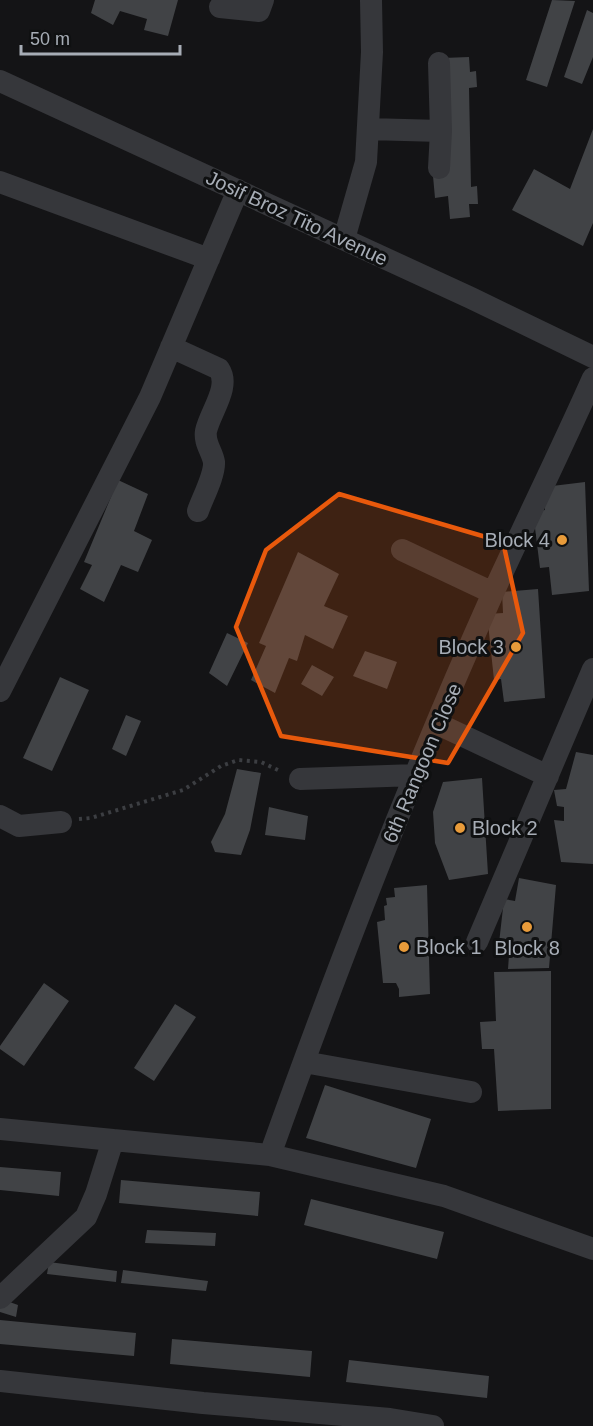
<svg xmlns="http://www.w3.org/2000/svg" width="593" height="1426" font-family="Helvetica,sans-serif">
<rect width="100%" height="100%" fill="#141416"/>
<path fill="#414346" d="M95 0H178L168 36 144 30 147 19 120 11 113 25 91 13Z
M552 0 575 1 547 87 526 80Z
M587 10 593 13V57L582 84 564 77Z
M469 57 470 72 476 71 477 87 469 88 471 187 477 186 478 204H469L470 217 450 219 448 196 435 198 433 176 443 58Z
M593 129V223L583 246 512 210 534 169 570 189Z
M118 480 148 494 134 531 152 540 138 572 121 565 104 602 80 589 92 565 84 562Z
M585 482 589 591 552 595 549 567 540 568 533 512 545 510 544 487Z
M298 552 339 574 324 606 348 616 333 649 305 635 297 661 289 658 275 693 251 680 266 646 259 643Z
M538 589 545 698 504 702 501 679 494 680 487 614 503 613 502 592Z
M227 633 248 643 227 686 209 673Z
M365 651 397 662 387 689 353 676Z
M312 665 334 677 322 696 301 684Z
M60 677 89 690 52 771 23 758Z
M126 715 141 721 126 756 112 749Z
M576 752 593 755V864L561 862 554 820 564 821V807L557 806 554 790 566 789Z
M237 769 261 773 250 830 241 855 215 852 211 842 225 814Z
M482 778 488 874 449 880 435 843 433 812 443 782Z
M269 807 308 816 305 840 265 835Z
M519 878 556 885 549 968 508 969 509 955 498 952 504 899 515 901Z
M427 885 430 994 399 997V989L396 983H383L377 922 385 920 384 906 387 905 386 898 395 897 394 888Z
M551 971V1109L498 1111 494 1049H482L480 1022 496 1021 494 972Z
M44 983 69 1001 24 1066 0 1049V1046Z
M175 1004 196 1017 154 1081 134 1068Z
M325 1085 431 1119 416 1168 306 1138Z
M0 1167 61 1172 59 1196 0 1190Z
M121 1180 260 1192 258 1216 119 1203Z
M311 1199 444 1232 437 1259 304 1225Z
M147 1230 216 1233 215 1246 145 1243Z
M49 1262 117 1271 116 1282 47 1274Z
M123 1270 208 1281 206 1291 121 1283Z
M4 1300 18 1305 16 1317 0 1312V1307Z
M0 1320 136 1333 134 1356 0 1344Z
M172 1339 312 1351 310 1377 170 1364Z
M349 1360 489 1376 487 1398 346 1382Z"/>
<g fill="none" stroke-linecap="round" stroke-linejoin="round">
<path stroke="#3c3e42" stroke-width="4" stroke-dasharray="3 4.5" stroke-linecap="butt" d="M79 819 91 818 183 790 221 766 238 760 261 762 282 772"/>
<path stroke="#36373b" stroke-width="22" d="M220 7 259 11 263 0
M439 63 441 131 439 168
M0 81 471 298 593 357
M368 129 441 131
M0 182 209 259
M344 239 366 162 372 52 371 0
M171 347 219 369C231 387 210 412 206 431 204 443 212 451 214 462 215 475 202 499 198 511
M402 550 493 593
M0 691 150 397 238 190
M438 724 548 776
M300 779 416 775
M0 816 19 826 61 822
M477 942 593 669
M304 1062 471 1092
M0 1129 113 1140
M270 1155C338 965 411 776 493 593 526 521 561 450 593 378
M0 1298 86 1217 96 1194 113 1140 270 1155 444 1196 593 1249
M0 1381 203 1403 390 1419 433 1426"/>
</g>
<path fill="#e8590c" fill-opacity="0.2" stroke="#e8590c" stroke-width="4.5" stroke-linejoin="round" d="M339 494 503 542 523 633 448 763 281 736 236 627 266 550Z"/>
<g fill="#e89b3a" stroke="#0f1011" stroke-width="2">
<circle cx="562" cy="540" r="6"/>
<circle cx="516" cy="647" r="6"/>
<circle cx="460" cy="828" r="6"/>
<circle cx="527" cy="927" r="6"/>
<circle cx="404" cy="947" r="6"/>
</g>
<g text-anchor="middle" stroke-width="6" stroke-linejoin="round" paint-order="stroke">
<g font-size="20" fill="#a7adb6" stroke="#0f1011">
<text transform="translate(297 218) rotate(25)" y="7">Josif Broz Tito Avenue</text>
<text transform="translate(422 763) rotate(-67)" y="7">6th Rangoon Close</text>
</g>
<g font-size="20" fill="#a7adb6" stroke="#0f1011" text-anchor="end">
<text x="550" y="547">Block 4</text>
<text x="504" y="654">Block 3</text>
<text x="472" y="835" text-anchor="start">Block 2</text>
<text x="416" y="954" text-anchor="start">Block 1</text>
<text x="527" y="955" text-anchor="middle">Block 8</text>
</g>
</g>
<path d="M21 45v9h159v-9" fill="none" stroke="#a7adb6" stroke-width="3"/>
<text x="30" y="45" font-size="18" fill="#a7adb6" stroke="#0f1011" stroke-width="4.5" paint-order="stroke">50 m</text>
</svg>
